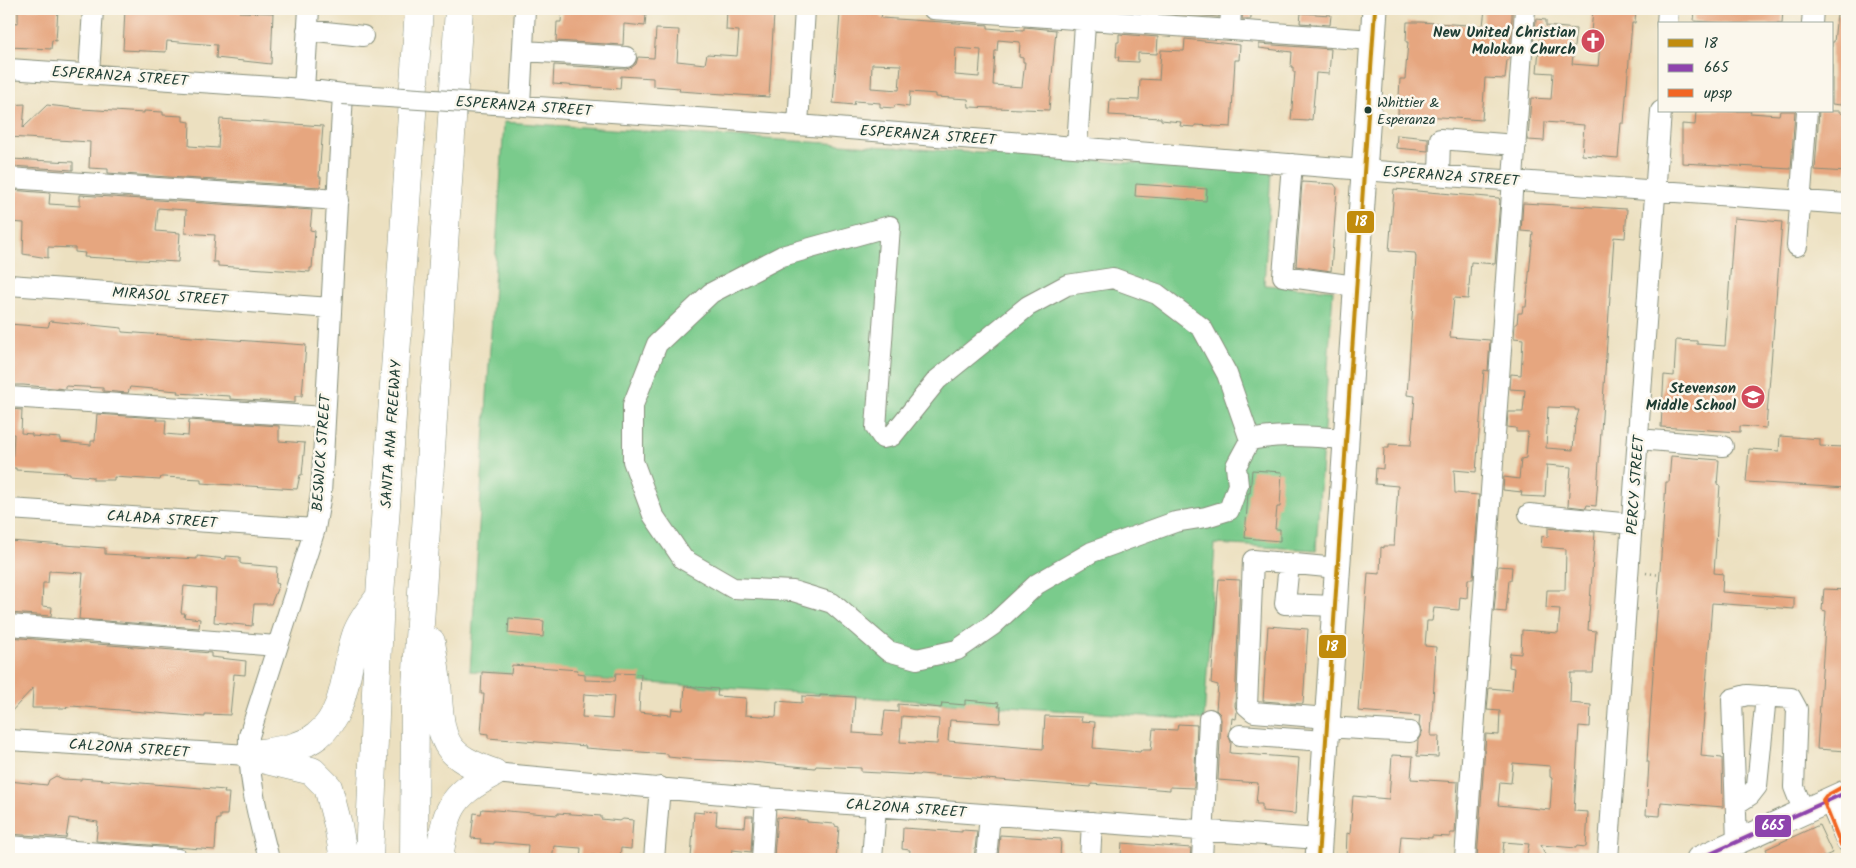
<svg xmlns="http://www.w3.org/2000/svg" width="1856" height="868" font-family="Kalam,sans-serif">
<rect width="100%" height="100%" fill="#fbf7ec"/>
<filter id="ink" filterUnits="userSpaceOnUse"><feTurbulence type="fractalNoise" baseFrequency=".02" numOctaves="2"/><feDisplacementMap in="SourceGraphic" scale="10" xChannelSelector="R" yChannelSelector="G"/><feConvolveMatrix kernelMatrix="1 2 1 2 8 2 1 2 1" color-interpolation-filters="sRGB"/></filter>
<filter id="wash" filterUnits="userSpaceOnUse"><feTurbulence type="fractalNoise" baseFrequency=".0096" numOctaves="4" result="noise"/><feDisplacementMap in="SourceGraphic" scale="20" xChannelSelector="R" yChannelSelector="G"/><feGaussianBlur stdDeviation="1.12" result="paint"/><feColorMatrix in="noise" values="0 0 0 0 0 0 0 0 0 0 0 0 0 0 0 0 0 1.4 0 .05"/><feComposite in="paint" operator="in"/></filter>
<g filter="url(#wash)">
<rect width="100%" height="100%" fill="#ece0c0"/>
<path fill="#7acb8c" stroke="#4c8460" d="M504 122 1271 172 1264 285 1333 290 1316 550 1215 544 1204 720 470 671Z"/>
<g id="blocks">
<path fill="#e6a67f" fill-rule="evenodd" d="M18 9H58L56 41 52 40 51 49 9 47V22L18 23Z
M125 9H239V12L273 13 271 64 216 58 217 45 167 41 166 52 123 50Z
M562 9H637V14H646L645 26 624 24 623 45 556 41 557 22H561Z
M727 9 745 10V13L774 14 769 97 679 91 680 88 653 86V78L621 76 620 89 553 84 554 65 626 69 632 67 636 64 638 57 654 58 656 29 679 30 677 61 705 64 707 54 737 56 739 31 726 30Z
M1120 9H1219V17L1120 10Z
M1243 9H1251V19H1242Z
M1485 9H1512V17L1509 60H1507L1505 79 1485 78 1482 120 1398 114 1400 79H1405L1408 42H1406L1407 22H1420L1483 26Z
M1593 9H1636L1635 23H1632L1624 123H1621L1618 158 1582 155 1584 125 1545 122 1544 141 1528 140 1531 98 1551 99 1553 73 1537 72 1540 36 1535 35 1536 19 1546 20V26L1576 29 1572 64 1598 66 1601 34 1591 33Z
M1695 9H1783L1782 24H1730L1694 21Z
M844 10 882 13 881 18 988 25V28L999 29 1024 30V27L1056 30 1049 110 969 107 968 99 936 97V94L910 92 909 107 895 105 894 108 880 107V103L855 101 854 105 833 103 840 14H844ZM998 40 1020 42 1019 57 1023 58V62H1025L1022 87 993 85 995 51H997ZM956 48 981 50 979 77 955 75ZM872 64 901 65 899 90 871 88Z
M1301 13 1331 15 1330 25 1300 23Z
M1837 14 1847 15V55L1841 105 1832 104V42H1834Z
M1119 34 1158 37 1157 54 1138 53V62L1118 61 1119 57H1116L1117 42H1119Z
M1185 39 1240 45 1239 60H1235L1231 127 1195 125V127L1180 126 1181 122 1161 120V118L1109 115 1110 99 1139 100 1140 79 1159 80 1161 50 1184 51Z
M1259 44 1331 49 1329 74 1316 73 1312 120 1308 119V121L1291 120 1295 72H1293V67H1291L1292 52 1259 48Z
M25 104 23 128 47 105 82 109 144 113V111L163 112V115L183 116V121L190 122 189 146 218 148 220 119 323 126 319 177H321L320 187 108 173V169L89 168 90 142 9 137V105Z
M1696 111H1751L1750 113 1779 115 1780 111H1795L1791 169 1682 163V124L1695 125Z
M1819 111H1840V113L1847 114V172L1815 170Z
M1397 135 1428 138V151L1396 148Z
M10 159 73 162V170L10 166Z
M1302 182 1334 184 1337 188 1331 271 1296 266Z
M1136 184 1207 189 1206 201 1135 196Z
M1394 189 1499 198 1500 201 1495 264 1471 262 1468 299 1454 298 1450 337 1490 340 1488 371 1484 370 1476 472 1454 470 1455 493 1479 495 1473 579H1468L1467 598 1460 597 1459 610 1434 608 1432 621H1427L1425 646 1436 647 1431 736H1439L1438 757 1417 756 1418 740 1422 733 1419 725 1420 716 1358 711 1368 573 1380 574 1381 547 1384 548V546H1394L1398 486 1375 484 1376 468 1383 469 1384 448H1389V444L1411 445 1415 396 1407 395 1416 257 1415 253 1389 251Z
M9 190 50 193 49 204 80 206V195L312 210 310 230 315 231 312 268H310V272L218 266V262H213L215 235 185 233 186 210 158 208 156 231 180 233 178 262 84 257 85 253 75 252V248L48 247V258L23 254 24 223 9 222Z
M1523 203 1627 209 1625 238 1614 237 1596 506 1587 505 1586 508 1568 506 1571 467 1547 465 1545 496 1543 497 1521 496 1522 492 1503 490 1504 477 1519 479 1521 459 1526 458 1528 432H1516V428L1507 427 1508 412H1523L1525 390 1510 389 1511 374 1521 375 1523 339 1514 338 1515 324H1517L1518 313H1522L1523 307H1526L1533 232 1521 231ZM1548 407 1575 408V410H1579L1575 424 1573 450 1546 448Z
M1734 218 1782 222 1766 428 1740 426V432L1661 427 1664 375 1674 376 1676 340 1697 341V344L1725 346Z
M50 321 122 328V332L306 345 302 396H295V403L230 399V396L177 393 178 391 130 387 128 393 103 391V388L65 386V389L23 385H9V324L48 327Z
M11 409 22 410 21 433 32 434V436L61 438V442L91 445V441H95L97 414 157 418 156 420H166L165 434 188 436 189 420 279 426V441L305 443 302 475H300L297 489 201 483V479L164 477H161L160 480 114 477V480H93V477L70 475V473L16 470V468H12L14 434H10Z
M1780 436 1820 439V446L1844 447V456H1847V488L1746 482 1749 449 1779 451Z
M1671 456 1719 460 1717 485H1720L1714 573 1723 574 1722 592 1794 598V609L1712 603 1701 756 1722 758 1723 807 1661 802 1660 816 1646 815 1649 762H1647L1666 482H1669Z
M1252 470 1282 472 1280 507H1277L1275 529H1280V541L1245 538 1248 493H1250Z
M1548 528 1595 532 1588 630 1596 631 1593 673H1571L1570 703 1591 705 1590 727 1579 726 1574 811 1588 812 1586 847 1576 846V848L1541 845 1547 859H1526L1529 844 1504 842 1502 859H1477L1486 734 1499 735 1500 711 1487 710 1489 688 1512 690 1514 668 1509 667 1510 653 1521 654 1522 630 1558 633 1560 609 1546 608 1547 590H1565L1566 549 1541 547 1542 536 1548 537ZM1513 763 1550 766V777L1552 778 1550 810 1498 805 1500 782 1511 783Z
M10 541 105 548V554L197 559V556L226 559V556L240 557V563L242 564 277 567 276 583 279 584 271 604H254L252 626 214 622 216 589 184 586 181 613H185L184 617 200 619 199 628 79 619 83 573 49 571 48 583H43L42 606 52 607 51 616 9 613Z
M1498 566 1512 567 1511 580H1509L1506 612 1494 611Z
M1219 579 1240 580 1235 706 1237 712 1236 719 1232 718 1231 727 1228 734 1231 742 1230 753 1299 758 1295 814 1262 811V804H1256L1258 783 1218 780 1221 720 1220 714 1216 710 1218 685 1211 683Z
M1824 589 1847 590V751L1817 749 1826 611 1822 610Z
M509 618 544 621 543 637 508 633Z
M1268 626 1308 629 1303 704 1263 701Z
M9 637 211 653V657L246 661 245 675 234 674 230 715 205 714V717L72 706 65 708H32L33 688 9 714Z
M512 665 578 670 577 673 585 674V680L615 681 616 673 641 674 639 712 671 715 672 709 683 710 685 686 718 689 717 696 746 698 745 715 776 717 777 701 802 703V696L820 697V695L855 697 853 733 882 735 885 711 898 712V704L941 708 942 703 965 705V700L999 703 998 707H1001L1000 723 950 720 948 741 1043 749 1045 716 1082 717 1081 721 1095 722 1093 748 1140 752 1141 750H1151L1153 729 1177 730 1178 724 1197 725 1194 788 1170 787V790L1091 784V787L1078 786 920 774 919 775 861 772V768L816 766 815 768 752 762 688 759 668 757V754L585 748 586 746 488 738V734L481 733 484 694H481L482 672 511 674ZM584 694 614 696 612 719 582 717ZM902 716 939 719 937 744 900 742Z
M1392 755 1413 756 1411 779 1458 782 1455 833H1450V837L1432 836V838L1401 836 1399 859H1346L1347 833 1350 834 1353 796 1389 799Z
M56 776 63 779 81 780V778L225 790 224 793H229L227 815H220V819H217L215 850 96 841 98 822 69 818 66 838 9 834V781L47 785 49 780Z
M482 809 558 815V813L601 816V819L620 821 623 819 633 820 631 849 621 848 620 858 592 855V859H580L581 848 554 846 552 859H527L528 845 494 842V844L480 843 481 839 471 838 474 813 481 814Z
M704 810 717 811 716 825 745 827 746 816H753L751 852 732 850 731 859H691L694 812 704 813Z
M777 817 807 820V822L835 824V826L839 827 836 859H799L774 857Z
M1819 825 1832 853 1818 859H1771L1766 849Z
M903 828 962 832V830L977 831 974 859H909L910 850 902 849Z
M1000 835 1061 839 1060 859 998 857Z
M1122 843 1191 848 1190 859H1123V854H1121Z"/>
</g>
</g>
<g filter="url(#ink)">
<use href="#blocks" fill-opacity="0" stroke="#868e7a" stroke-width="1"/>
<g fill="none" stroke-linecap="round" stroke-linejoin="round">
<defs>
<path id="minor" d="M933 9 1373 40
M1667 24 1668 9
M1812 24 1813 9
M307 30 363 36
M1230 30 1231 9
M523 51 626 57
M9 69 304 89 343 94 321 494 315 529 249 736C248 780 258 817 269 859
M89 74 93 9
M304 89 309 9
M495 104 798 125 1389 172 1847 204
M520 105 525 9
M798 125 805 9
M1077 146 1086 9
M1292 164 1283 276 1355 286
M1439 176 1440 139 1516 145
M9 178 338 200
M1797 246 1807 111
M9 285 331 308
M9 397 325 417
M1638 439 1723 446
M1250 440 1227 374 1202 328 1157 294 1113 278 1067 285 1028 306 937 380 892 436 883 438 876 428 890 226 782 256 711 293 657 344 633 405V461L653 515 683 559 733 588 793 591 832 603 888 651 917 659 957 650 993 625 1037 584 1092 552 1175 522 1206 517 1229 510 1238 485 1236 466 1250 440C1282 433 1313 437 1345 439
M9 509 315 529
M1529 514 1632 524
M1289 564 1285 604 1334 606
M9 625 277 646
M1327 718 1254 712 1247 706 1253 560 1337 568
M1326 727 1410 732
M1240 735 1325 741
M9 740 248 755
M494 773 766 798 1319 839
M1829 801 1847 842
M1736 804 1750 795 1757 786 1766 696
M1737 842 1732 699 1747 695 1791 698 1797 709 1794 787 1804 812
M9 846 178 859
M654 859 660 787
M762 859 766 798
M872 859 876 806
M986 859 990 815
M1090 859 1092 822
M1202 859 1209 719
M1465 859 1525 9
M1608 859 1661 111"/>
<path id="major" d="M1318 859 1375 9
M1699 859 1847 792"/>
<path id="highway" d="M431 642C434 660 437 678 438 696 441 746 447 756 494 773
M248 755C271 751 300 750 318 735 347 713 345 667 356 635 360 622 372 608 380 596
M257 758 312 771 328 787 338 825 344 859
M369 859 380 596 419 9
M414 859 415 702 459 9
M439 859C446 810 449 796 494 773"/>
</defs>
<use href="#minor" stroke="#868e7a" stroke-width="22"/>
<use href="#major" stroke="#868e7a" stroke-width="27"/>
<use href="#highway" stroke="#868e7a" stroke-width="29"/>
<path stroke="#868e7a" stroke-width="2.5" stroke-dasharray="1 4" stroke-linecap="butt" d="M1646 573 1660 575"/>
<use href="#minor" stroke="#fff" stroke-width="20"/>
<use href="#major" stroke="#fff" stroke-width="25"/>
<use href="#highway" stroke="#fff" stroke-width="28"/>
<defs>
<path id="minor-bridge" d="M343 94 495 104"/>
</defs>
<use href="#minor-bridge" stroke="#868e7a" stroke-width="22" stroke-linecap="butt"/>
<use href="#minor-bridge" stroke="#fff" stroke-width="20"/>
<defs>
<path id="bus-1" d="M1318 859 1375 9"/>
<path id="bus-2" d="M1699 859 1847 792"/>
<path id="bus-3" d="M1841 845 1823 800 1826 796 1844 786"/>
</defs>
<use href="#bus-1" stroke="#fbf7ec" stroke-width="8"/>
<use href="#bus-2" stroke="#fbf7ec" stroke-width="8"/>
<use href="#bus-3" stroke="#fbf7ec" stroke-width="8"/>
<use href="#bus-1" stroke="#c18c0d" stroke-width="4"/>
<use href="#bus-2" stroke="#8e44ad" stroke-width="4"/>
<use href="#bus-3" stroke="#f26522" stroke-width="4"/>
</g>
</g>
<defs>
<symbol id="church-disc" viewBox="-11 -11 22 22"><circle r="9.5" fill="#d1495b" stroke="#fbf7ec"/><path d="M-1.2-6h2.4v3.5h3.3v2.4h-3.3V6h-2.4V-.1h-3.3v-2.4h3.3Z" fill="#fff"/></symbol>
<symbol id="school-disc" viewBox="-11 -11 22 22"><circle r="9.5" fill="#d1495b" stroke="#fbf7ec"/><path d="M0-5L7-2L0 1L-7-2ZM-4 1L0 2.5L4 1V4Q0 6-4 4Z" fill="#fff"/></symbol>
</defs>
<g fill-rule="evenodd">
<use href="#church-disc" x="1579" y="27" width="28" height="28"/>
<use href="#school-disc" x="1739" y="383" width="28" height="28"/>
</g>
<circle fill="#1f3d34" stroke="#fbf7ec" stroke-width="2" cx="1368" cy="110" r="4.5"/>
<g text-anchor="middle" stroke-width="5" stroke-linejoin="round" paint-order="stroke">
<g font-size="14" fill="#1f3d34" stroke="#fbf7ec" text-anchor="start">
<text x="1377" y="107">Whittier &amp;<tspan x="1377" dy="17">Esperanza</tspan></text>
</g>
<g font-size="15" font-weight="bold" fill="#1f3d34" stroke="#fbf7ec" text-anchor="end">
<text x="1576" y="37">New United Christian<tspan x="1576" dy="17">Molokan Church</tspan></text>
<text x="1736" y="393">Stevenson<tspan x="1736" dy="17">Middle School</tspan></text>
</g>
<g font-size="15" fill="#1f3d34" stroke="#fbf7ec">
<text transform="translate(120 76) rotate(4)" y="5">ESPERANZA STREET</text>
<text transform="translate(524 106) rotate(4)" y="5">ESPERANZA STREET</text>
<text transform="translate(928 135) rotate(4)" y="5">ESPERANZA STREET</text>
<text transform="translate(1451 176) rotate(4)" y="5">ESPERANZA STREET</text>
<text transform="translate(170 296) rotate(4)" y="5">MIRASOL STREET</text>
<text transform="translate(391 434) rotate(-86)" y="5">SANTA ANA FREEWAY</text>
<text transform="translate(321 453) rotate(-86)" y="5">BESWICK STREET</text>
<text transform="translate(1635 485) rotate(-86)" y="5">PERCY STREET</text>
<text transform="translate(162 519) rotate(4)" y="5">CALADA STREET</text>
<text transform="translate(129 748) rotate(4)" y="5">CALZONA STREET</text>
<text transform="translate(906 808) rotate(4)" y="5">CALZONA STREET</text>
</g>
</g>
<g stroke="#fbf7ec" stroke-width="2">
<rect x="1346" y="210" width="29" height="24" rx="5" fill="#c18c0d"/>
<rect x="1318" y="634" width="29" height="25" rx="5" fill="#c18c0d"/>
<rect x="1754" y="814" width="38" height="24" rx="5" fill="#8e44ad"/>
</g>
<g font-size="14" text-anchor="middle" font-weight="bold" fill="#fff">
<text x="1361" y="226">18</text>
<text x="1332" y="651">18</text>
<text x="1773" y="830">665</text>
</g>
<rect width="1856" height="868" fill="none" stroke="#fbf7ec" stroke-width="30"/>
<rect x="1658" y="22" width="175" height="90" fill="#fbf7ec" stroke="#a3ada2"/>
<rect x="1668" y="39" width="25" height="8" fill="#c18c0d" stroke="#a3ada2"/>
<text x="1704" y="48" font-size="15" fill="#1f3d34">18</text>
<rect x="1668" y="64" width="25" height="8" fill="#8e44ad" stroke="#a3ada2"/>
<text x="1704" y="72" font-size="15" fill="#1f3d34">665</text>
<rect x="1668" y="89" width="25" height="8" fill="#f26522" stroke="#a3ada2"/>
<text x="1704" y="98" font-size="15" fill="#1f3d34">upsp</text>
</svg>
